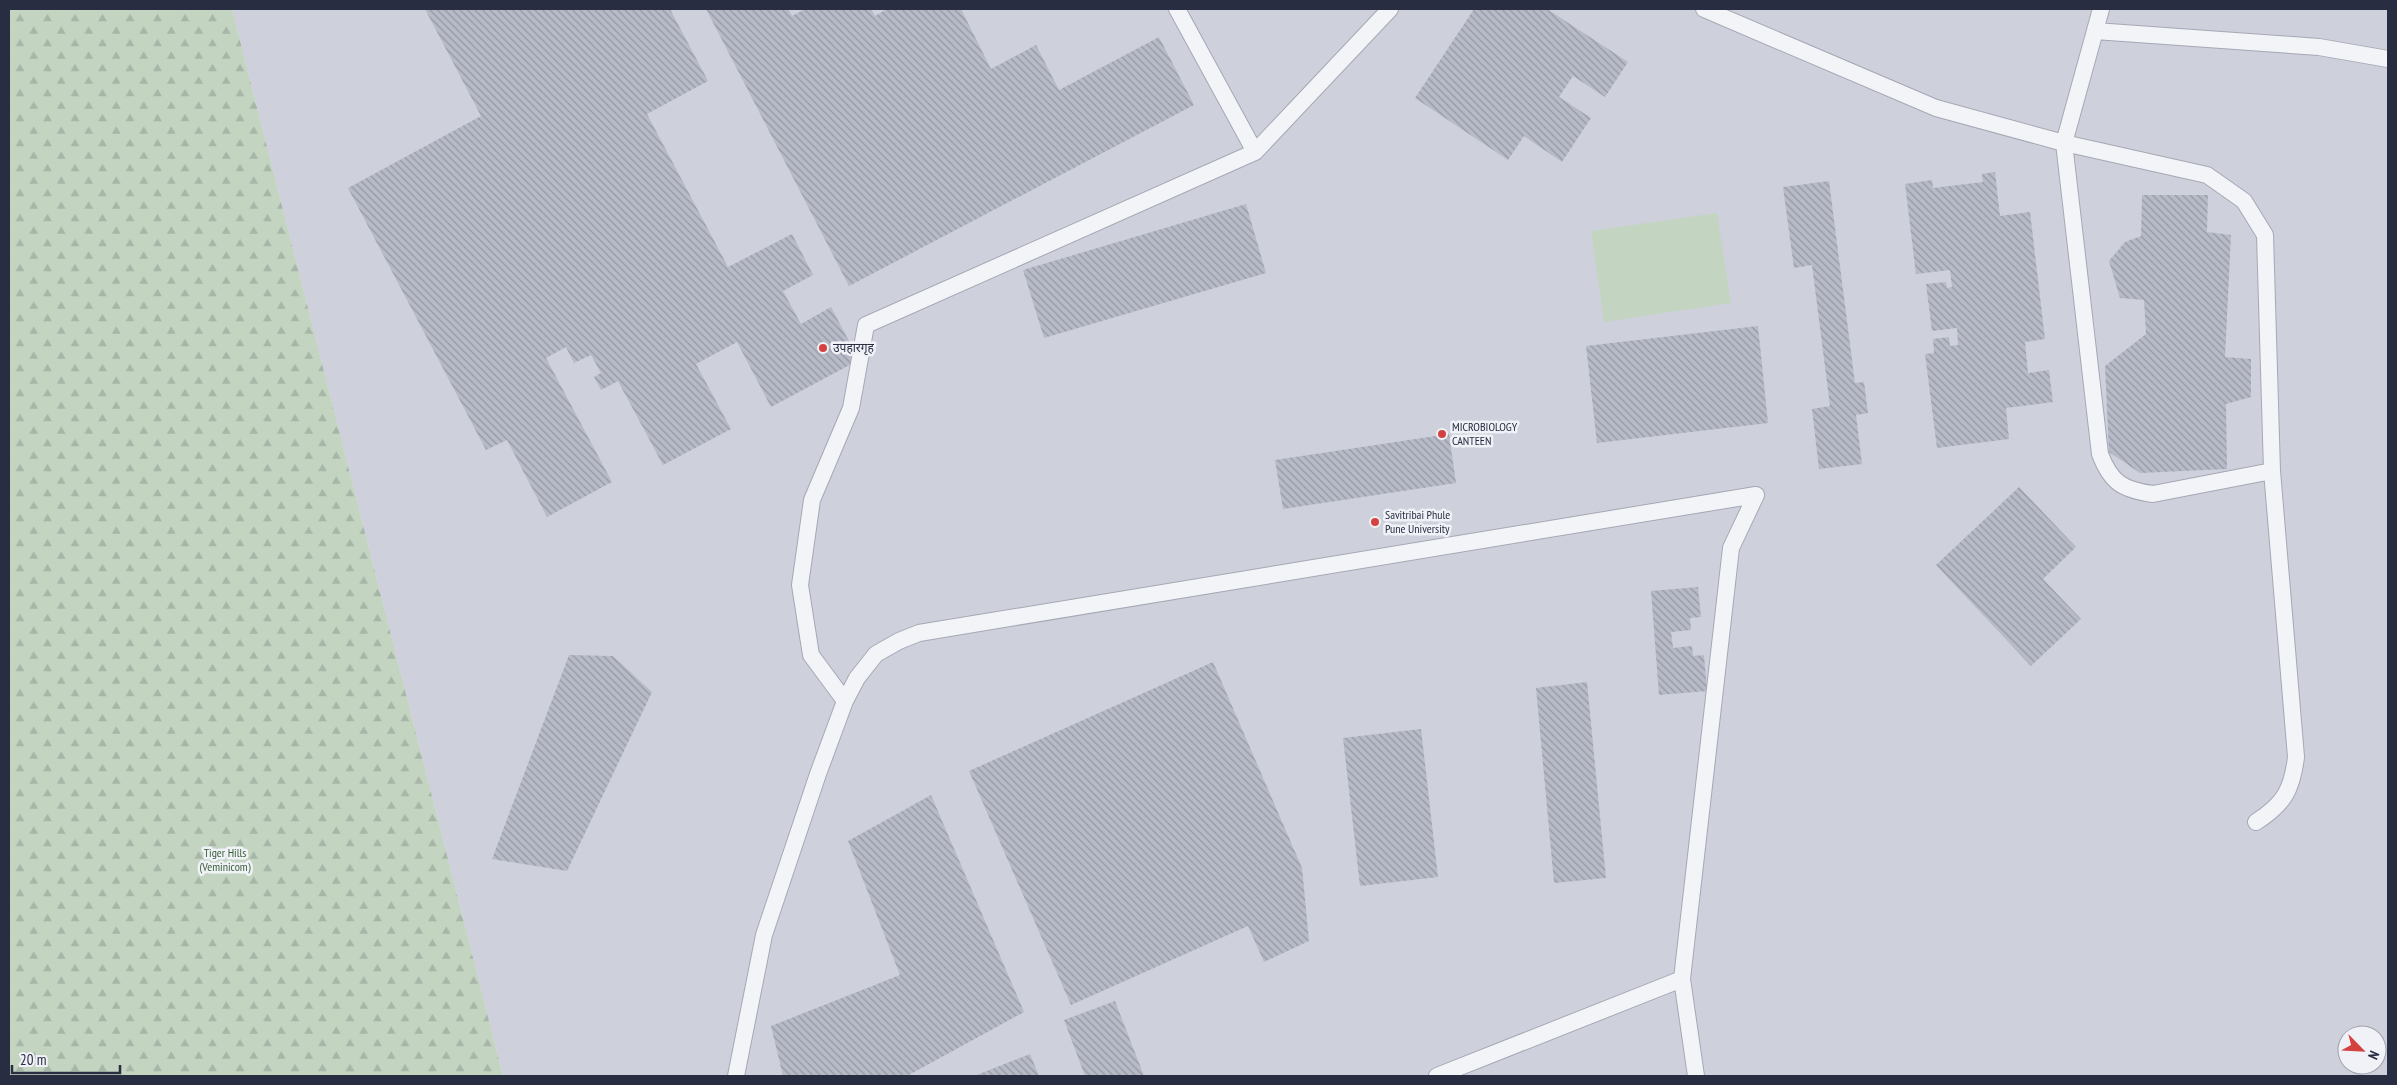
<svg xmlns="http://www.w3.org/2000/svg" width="2397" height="1085" font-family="'PT Sans Narrow','Noto Sans Devanagari',sans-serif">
<defs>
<pattern id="forest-firs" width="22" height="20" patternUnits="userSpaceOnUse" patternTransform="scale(1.25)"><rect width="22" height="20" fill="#c3d4c1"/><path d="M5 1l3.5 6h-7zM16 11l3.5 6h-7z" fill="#a8b6a7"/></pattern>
<pattern id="building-back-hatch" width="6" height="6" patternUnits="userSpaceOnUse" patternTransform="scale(1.25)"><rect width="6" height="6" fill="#b7bbc7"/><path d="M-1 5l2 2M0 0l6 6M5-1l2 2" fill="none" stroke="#9598a3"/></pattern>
</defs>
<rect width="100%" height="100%" fill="#e0e2ea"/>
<path fill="#ced1dc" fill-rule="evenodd" d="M232 9H2388V1076H503ZM2347 1035H2377V1065H2347Z"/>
<path fill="url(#forest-firs)" d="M9 9H232L503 1076H9Z"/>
<path fill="#c3d4c1" d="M1717 213 1731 303 1604 322 1591 231Z"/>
<path fill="url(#building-back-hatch)" d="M425 9H670L708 81 647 114 728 267 792 234 813 275 783 291 801 324 831 307 859 360 771 407 737 342 696 364 731 429 663 465 618 381 601 390 594 377 601 373 591 355 574 363 566 347 546 358 612 482 547 517 507 440 486 450 348 188 481 116Z
M706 9H788L792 16 805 9H871L875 16 887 9H961L991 69 1036 45 1059 90 1159 37 1194 105 849 286Z
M1474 9H1547L1628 62 1605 97 1573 76 1559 97 1591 118 1562 162 1524 136 1508 160 1415 98Z
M1995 172 2000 216 2030 212 2045 339 2025 342 2028 373 2049 370 2053 402 2006 408 2009 439 1937 448 1925 354 1934 353 1933 339 1949 337 1950 346 1958 345 1957 328 1932 331 1926 284 1946 282 1947 288 1952 287 1950 270 1916 274 1905 184 1932 180 1933 188 1983 182 1982 174Z
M1829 181 1855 383 1864 382 1868 413 1856 415 1862 464 1819 469 1812 409 1830 406 1812 265 1794 268 1783 187Z
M2142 195H2208L2207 232 2231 235 2225 357 2251 359V397L2226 404 2227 469 2140 473 2109 452 2105 366 2146 334 2144 300 2120 298 2109 261 2125 242 2141 236Z
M1246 204 1266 273 1044 338 1023 270Z
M1758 326 1768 423 1597 443 1586 346Z
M1449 434 1456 483 1283 509 1275 460Z
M2019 487 2076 547 2043 579 2081 619 2031 666 1936 565Z
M1698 587 1701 617 1690 618 1691 630 1671 632 1673 648 1692 646 1693 656 1704 655 1707 691 1659 695 1651 591Z
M569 655 613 656 652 692 567 871 492 859Z
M1213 662 1302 868 1309 941 1264 962 1248 926 1071 1005 969 771Z
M1587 682 1606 878 1554 883 1536 688Z
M1421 729 1438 877 1360 886 1343 738Z
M931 795 1024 1012 907 1076H783L771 1026 900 975 848 841Z
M1115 1001 1144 1076H1085L1064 1020Z
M1030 1054 1039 1076H974Z"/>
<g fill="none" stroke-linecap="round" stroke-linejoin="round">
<defs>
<path id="service" d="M1177 9 1255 152
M1704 9 1936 108 2064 143 2207 175 2244 201 2265 235 2272 471 2296 757C2292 790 2284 804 2256 822
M2101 9 2064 143 2100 454C2111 483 2123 490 2153 494L2272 471
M2095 31 2319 47 2388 59
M845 701 811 655 800 585 812 500 851 408 866 325 1255 152 1390 9
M736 1076 764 935 818 774 845 701 857 678 876 654 899 641 919 633 1756 495
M1437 1076 1682 979
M1696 1076 1682 979 1731 548 1756 495"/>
</defs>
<use href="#service" stroke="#a5a8b4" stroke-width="18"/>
<use href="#service" stroke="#f3f4f8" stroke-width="16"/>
</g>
<g fill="#d44240" stroke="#f0f2f7" stroke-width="2">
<circle cx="823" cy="348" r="5"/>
<circle cx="1442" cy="434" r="5"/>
<circle cx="1375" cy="522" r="5"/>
</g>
<g text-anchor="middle" stroke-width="5" stroke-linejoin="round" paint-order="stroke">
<g font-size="12" fill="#282d42" stroke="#f0f2f7" text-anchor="start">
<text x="833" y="352">उपहारगृह</text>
<text x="1452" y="431">MICROBIOLOGY<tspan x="1452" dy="14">CANTEEN</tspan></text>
<text x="1385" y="519">Savitribai Phule<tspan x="1385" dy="14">Pune University</tspan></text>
</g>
<g font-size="12" fill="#365e35" stroke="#f0f2f7">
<text x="225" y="857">Tiger Hills<tspan x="225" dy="14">(Veminicom)</tspan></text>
</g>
</g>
<rect width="2397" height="1085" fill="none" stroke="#282d42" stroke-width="20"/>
<g transform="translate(2362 1050) rotate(114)"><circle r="24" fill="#f0f2f7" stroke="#a0a3af"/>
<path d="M0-4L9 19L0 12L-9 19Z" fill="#d44240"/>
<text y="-8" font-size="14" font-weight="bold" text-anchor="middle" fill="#282d42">N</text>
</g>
<path d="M12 1065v8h108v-8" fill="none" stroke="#282d42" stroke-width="2.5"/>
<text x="20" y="1065" font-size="15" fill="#282d42" stroke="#f0f2f7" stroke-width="4" paint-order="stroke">20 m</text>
</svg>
